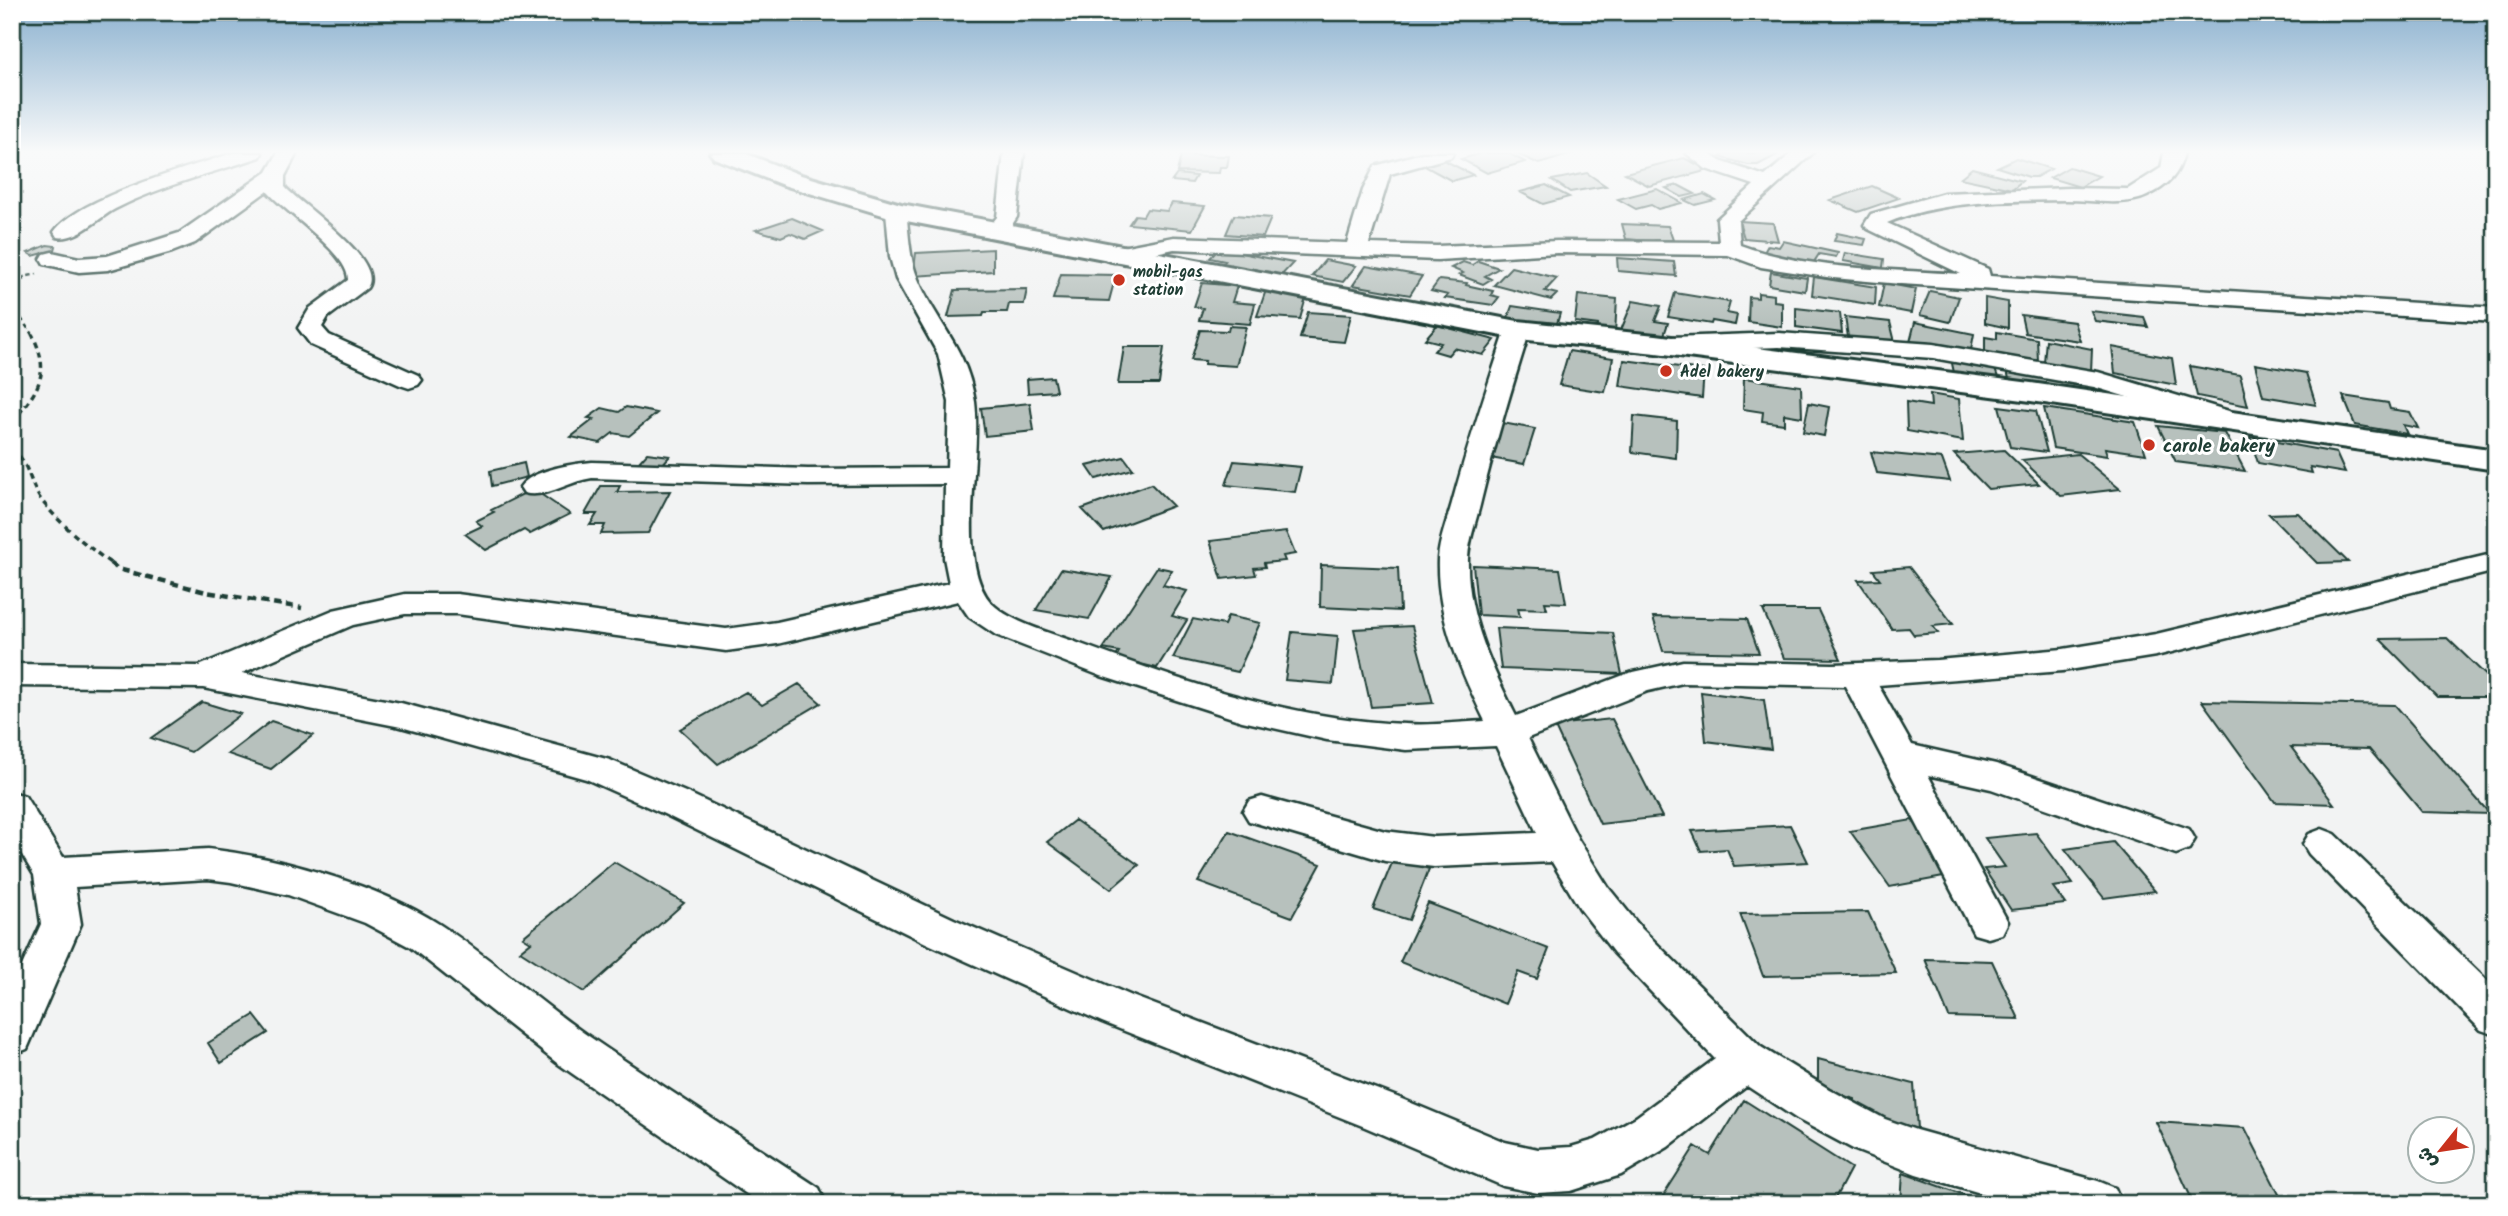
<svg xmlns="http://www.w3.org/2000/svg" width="2508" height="1216" font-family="Kalam,'Playpen Sans Arabic',sans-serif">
<rect width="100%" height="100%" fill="#f2f3f3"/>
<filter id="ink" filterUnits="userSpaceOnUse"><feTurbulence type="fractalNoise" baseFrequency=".0143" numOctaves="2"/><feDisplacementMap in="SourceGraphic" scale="14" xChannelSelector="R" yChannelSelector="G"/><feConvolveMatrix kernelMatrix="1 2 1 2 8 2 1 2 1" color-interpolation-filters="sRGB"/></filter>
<g filter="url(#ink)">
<path fill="#b7c1bd" stroke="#1f3d34" stroke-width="2" d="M1482 153H1508L1525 162 1487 173 1461 159Z
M1515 153H1575L1539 164Z
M1727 153H1771L1777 155 1758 165H1748L1720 157Z
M1181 155 1229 156 1227 167H1220L1219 173 1177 172Z
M1684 158 1709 170 1649 186 1625 173Z
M2016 158 2051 169 2036 177H2029L1997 167Z
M1444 160 1473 175 1452 181 1423 165Z
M2069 167 2099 176 2080 187 2050 178Z
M1972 168 2022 181 2012 189 1960 178Z
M1587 173 1606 186 1570 192 1552 180Z
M1177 174 1196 176 1192 183 1172 181Z
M1546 185 1569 197 1543 204 1520 192Z
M1678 185 1695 194 1682 197 1666 188Z
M1872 186 1899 198 1858 212 1830 200Z
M1657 189 1682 203 1658 209 1651 205 1636 209 1618 199Z
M1704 194 1715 200 1695 205 1684 200Z
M1172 203 1205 206 1192 230 1129 224 1135 215 1143 216 1147 209 1167 211Z
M1234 215 1271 218 1263 237 1226 234Z
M792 218 823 231 805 239 790 233 781 237 756 230Z
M1739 221 1773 223 1778 241 1744 238Z
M1622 224 1668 226 1673 240H1655L1656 244 1638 243 1637 240 1626 239Z
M1837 233 1866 239 1864 245 1834 241Z
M1783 241 1838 253 1836 257 1819 254 1812 265 1763 254 1768 245 1779 247Z
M47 245 56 246 55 250 33 256 28 253Z
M993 249V271L913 276 916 253Z
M1219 249 1293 263 1279 278 1219 266 1225 261 1210 258Z
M1845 253 1884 259 1883 268 1843 261Z
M1617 258 1674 262 1676 276 1618 271Z
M1325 260 1356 266 1343 282 1312 276Z
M1478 261 1499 268 1485 276 1491 279 1483 284 1459 275 1463 273 1451 268 1463 262 1472 265Z
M1366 266 1422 276 1410 295 1353 285Z
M1511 267 1557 278 1545 291 1557 294 1551 300 1494 285Z
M1771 272 1807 278 1805 291 1769 285Z
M1061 274 1116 275 1109 301 1053 299Z
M1814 277 1876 287 1875 305 1812 295Z
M1439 280 1467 283 1466 285 1493 291 1491 295 1499 297 1493 305 1445 298 1448 295 1431 291Z
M1202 283 1237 286 1232 302 1255 304 1250 324 1199 320 1203 308 1194 307Z
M1884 283 1916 289 1911 313 1879 307Z
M1027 289 1024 304H1009L1007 312H984L983 316 948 317 955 290Z
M1266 290 1307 294 1300 319 1257 316Z
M1930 291 1959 297 1950 322 1920 315Z
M1675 293 1730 302 1727 313 1737 315 1735 325 1712 321 1711 324 1668 317Z
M1758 293 1774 295V301L1782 302V327L1748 322 1749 297 1758 298Z
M1578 295 1617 299 1615 333 1598 331V325L1575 322Z
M1985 298 2008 302V328L1985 323Z
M1633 301 1661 306 1655 321 1668 323 1663 338 1621 330Z
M1512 306 1560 313 1556 327 1507 320Z
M1796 308 1840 313 1842 333 1796 327Z
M2091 311 2144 317 2148 327 2095 321Z
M1308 312 1351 315 1344 342 1300 338Z
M2021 315 2074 322 2080 341 2025 333Z
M1845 317 1890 322 1895 342 1848 337Z
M1915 322 1974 334 1970 355 1910 342Z
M1437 325 1495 340 1483 355 1454 348 1448 355 1434 351 1441 343 1425 339Z
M1229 326 1246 327 1236 366 1204 364 1205 361 1191 360 1200 330 1228 331Z
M1997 332 2037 339 2038 361 1985 352V337L1997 339Z
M2046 340 2092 349 2091 371 2044 362Z
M1124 347H1164L1159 384H1118Z
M2112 347 2172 358 2176 385 2115 373Z
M1569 351 1613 358 1605 392 1559 385Z
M1951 359 1993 364 2000 383 1955 377Z
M1624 360 1704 370 1702 398 1620 386Z
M2255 364 2306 373 2316 405 2263 396Z
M2190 366 2240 375 2248 406 2197 396Z
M2007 369 2093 386 2097 398 2010 385Z
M1053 377 1056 391 1028 393 1027 379Z
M1744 378 1801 386 1802 417 1784 414V424L1762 421 1763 412 1743 409Z
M1930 394 1959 399 1963 441 1907 431 1906 402 1931 406Z
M2343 396 2388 403 2390 409 2410 412 2418 428 2403 425 2407 434 2355 425Z
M1030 403 1034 431 985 436 981 408Z
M1809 403 1829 407 1824 436 1803 432Z
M1999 406 2036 411 2047 452 2010 447Z
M626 407 657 413 629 436 613 433 600 443 571 437 594 419 588 418 602 408 619 412Z
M2044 408 2135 422 2146 454 2105 448 2107 456 2053 448Z
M1634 416 1677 421 1676 458 1632 452Z
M1497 422 1535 429 1524 464 1485 457Z
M2158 426 2225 433 2245 471 2176 462Z
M2250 437 2336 453 2345 473 2310 467 2312 473 2258 463Z
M2004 450 2039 484 1988 489 1954 454Z
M1871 452 1942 459 1950 481 1877 473Z
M647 453 670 456 661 466 638 463Z
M2078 454 2120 489 2061 496 2022 460Z
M1124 457 1133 469 1096 479 1087 466Z
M1234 461 1301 467 1295 492 1226 485Z
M524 463 527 477 492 486 490 471Z
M1151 484 1173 506 1104 532 1082 509Z
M601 486H620L617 492 670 491 648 533 601 534 605 525H590L597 514H585Z
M533 489 570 514 530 534 524 530 486 550 465 534 482 526 476 521 494 512 491 510Z
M2298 513 2348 562 2317 563 2269 514Z
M1286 532 1295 554 1283 556 1285 561 1264 563 1265 567 1254 568 1256 575 1222 579 1210 541Z
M1321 565 1398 568 1400 611 1320 607Z
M1473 565 1560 569 1566 603 1545 602 1547 609 1518 608 1520 617 1478 615Z
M1157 567 1172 570 1163 585 1187 591 1172 616 1187 620 1157 668 1115 658 1119 652 1103 649Z
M1909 567 1953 624 1933 626 1938 633 1914 635 1909 628 1892 629 1858 580 1880 579 1873 570Z
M1061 569 1112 577 1089 619 1036 610Z
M1763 610H1818L1841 659 1784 658Z
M1228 616 1260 623 1238 672 1173 658 1193 619 1224 625Z
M1653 617 1747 619 1759 653 1663 651Z
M1412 626 1433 703 1371 707 1354 629Z
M1496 628 1613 633 1622 674 1501 669Z
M1292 632 1338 636 1333 684 1285 680Z
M2447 638 2496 685V697H2437L2380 639Z
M799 684 821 703 718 764 680 729 746 692 762 705Z
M1701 692 1764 700 1771 749 1706 741Z
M2202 701 2395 705 2490 814 2422 812 2369 749 2291 747 2334 804 2275 802Z
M202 702 241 714 191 752 151 738Z
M1612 719 1662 817 1600 824 1554 725Z
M271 721 313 735 271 769 228 754Z
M1075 820 1139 865 1111 889 1047 842Z
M1912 820 1954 875 1890 887 1850 831Z
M1790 825 1808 862 1734 866 1727 849 1701 851 1692 831Z
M1229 831 1321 864 1292 917 1198 882Z
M2036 833 2073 884 2053 887 2065 904 2011 910 1984 869 2005 867 1985 838Z
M2113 842 2155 891 2104 898 2065 849Z
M1394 858 1429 869 1409 920 1373 909Z
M614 862 684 903 584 992 520 951 531 942 523 937Z
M1428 903 1549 949 1537 979 1518 972 1505 1004 1400 962Z
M1868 912 1896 973 1763 976 1740 914Z
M1925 959 1992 961 2019 1019 1949 1017Z
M254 1015 268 1033 221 1063 208 1043Z
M1818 1059 1914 1084 1917 1129 1855 1113V1099L1818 1089Z
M1744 1100 1851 1168 1832 1204H1658L1695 1146 1710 1155Z
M2156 1122 2245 1128 2284 1204H2194Z
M1903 1173 1990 1204H1901Z"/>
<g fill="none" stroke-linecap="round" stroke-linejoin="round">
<defs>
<path id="minor" d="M233 153H262L260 157C211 173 160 186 115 209 98 218 77 241 57 237L54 232C79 197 191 167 233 153Z
M278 153H297L285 176V187C302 206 386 261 367 288L328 317 322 327 329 335 418 375 422 380 418 385 409 388 400 385 311 345 298 328 310 308 348 280C349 254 285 212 267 191L195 243 172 252 108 270 79 272 44 264 41 259 44 254 52 252 79 258 107 256 179 233 267 172Z
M1004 153H1024L1017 217 1004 237H988L985 232 997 217Z
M1422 153H1453L1451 157 1390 174 1369 244 1437 246 1557 241 1719 242 1717 219 1754 185 1706 169 1686 153H1708L1720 161 1765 176 1792 153H1813L1738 221 1740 245C1809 270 1888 269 1961 274L1868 229 1864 225 1871 214 1944 193 2069 188 2128 189 2161 168 2164 153H2184C2179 175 2168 186 2147 196 2124 207 2092 200 2067 200 2006 201 1944 200 1887 223L1988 269 1990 276 2496 308V322L1901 284 1833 278 1761 267 1728 255 1557 253 1437 260 1174 249 1114 262 1106 260 1103 255 1106 250 1174 237 1347 243 1363 190 1375 166Z
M896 205 903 207 906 211C909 233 909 258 918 279 937 324 967 348 975 402 982 456 956 557 989 600 1006 622 1053 633 1078 643 1183 682 1294 720 1405 724 1432 726 1459 722 1485 721 1461 671 1436 617 1438 559 1439 541 1447 521 1452 503 1468 444 1487 387 1506 330L1510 325 1518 323 1526 325 1530 330C1512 387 1495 443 1481 501 1477 519 1469 539 1468 558 1466 614 1492 668 1516 716L1629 673 1683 661 1833 664 1937 660 2063 649 2156 634 2496 553V571L2156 656 2063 671 1878 685 1912 745 1996 764 2189 829 2195 839 2189 849 2176 854 1991 789 1928 775 2008 922 2002 934 1988 938 1974 934 1845 686 1683 683 1648 691 1528 738 1578 839 1608 887 1642 929 1761 1047 1829 1089 1885 1119 1916 1130 2098 1181 2115 1188 2122 1204H2018L1916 1174 1855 1150 1797 1119 1747 1086 1668 1147 1621 1175 1571 1191 1538 1193 1503 1186 1365 1127 1102 1022 926 943 664 814 586 779 401 727 203 688 12 686V664L199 666 333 610 405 594H457L726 629 777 622 949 583 944 558 945 484 808 485 592 478C569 481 546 499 524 493L520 487C531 470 572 464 592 462L808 469 947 468 949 402 938 354 896 279 890 257 886 211 889 207ZM958 601 969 617 996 635 1101 676 1242 721 1327 740 1406 750 1496 746 1537 833 1434 837 1385 831 1262 797 1249 801 1243 811 1249 821 1385 861 1434 867 1552 862 1580 909 1614 953 1715 1059 1636 1117 1595 1140 1571 1147 1538 1149 1505 1142 1397 1097 1132 996 954 919 690 794 610 760 401 703 242 673 353 625 405 614H457L726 651 777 644Z
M1779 333 1933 344 2098 372 2229 411 2233 417 2229 423 2220 425 2094 387 1933 358 1779 347 1672 351 1663 349 1660 344 1663 339 1672 337Z
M12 792 25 796 63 857 208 849C279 857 379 885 439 924 490 957 534 998 584 1033 661 1086 740 1136 819 1188L826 1204H761L557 1063 410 947 365 923 288 895 231 882 208 879 75 887 81 924 27 1049 12 1055V988L41 924 34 875 12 838Z
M2322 829 2335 834 2496 989V1035L2481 1030 2309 854 2303 844 2309 834Z"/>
<path id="major" d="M710 153H744L801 175 901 204 1518 321 1656 335 2031 383 2496 450V470L2031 401 1656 353 1518 339 896 219 783 185 714 158Z"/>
</defs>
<use href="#minor" stroke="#1f3d34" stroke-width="5"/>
<use href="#major" stroke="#1f3d34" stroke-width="6"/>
<path stroke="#1f3d34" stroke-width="2.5" stroke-dasharray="4.5 3.5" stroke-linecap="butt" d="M12 302 24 277 37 274
M12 305 33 336"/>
<path stroke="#1f3d34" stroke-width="3.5" stroke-dasharray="6 4.5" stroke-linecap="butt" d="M12 422C38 391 52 374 32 334
M12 449C30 463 29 485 42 501 62 526 87 546 113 565"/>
<path stroke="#1f3d34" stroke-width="4.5" stroke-dasharray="8 5" stroke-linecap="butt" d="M110 563 118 569 206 592 302 608"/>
<use href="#minor" fill="#fff" fill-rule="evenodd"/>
<use href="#major" fill="#fff" fill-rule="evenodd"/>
</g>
</g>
<linearGradient id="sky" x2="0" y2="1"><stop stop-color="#8bb1cf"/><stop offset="0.47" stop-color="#f9fafa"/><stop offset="1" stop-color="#f9fafa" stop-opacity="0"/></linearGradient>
<rect width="2508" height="323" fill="url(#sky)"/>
<g fill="#c8321e" stroke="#fff" stroke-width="2.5">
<circle cx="1119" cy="280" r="7"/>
<circle cx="1666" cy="371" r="7"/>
<circle cx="2149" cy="445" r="7"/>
</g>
<g text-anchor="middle" stroke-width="6" stroke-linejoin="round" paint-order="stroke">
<g font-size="16" font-weight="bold" fill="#1f3d34" stroke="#fff" text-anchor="start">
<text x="1133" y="277">mobil-gas<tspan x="1133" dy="18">station</tspan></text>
<text x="1680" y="377">Adel bakery</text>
</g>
<g font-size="19" font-weight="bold" fill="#1f3d34" stroke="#fff" text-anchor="start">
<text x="2163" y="452">carole bakery</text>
</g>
</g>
<rect width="2508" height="1216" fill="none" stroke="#fff" stroke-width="42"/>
<rect x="21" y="21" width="2466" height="1174" fill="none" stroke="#1f3d34" stroke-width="2.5" filter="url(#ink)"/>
<g transform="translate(2441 1150) rotate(240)"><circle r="33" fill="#ffffff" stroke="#a5b1ae" stroke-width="2"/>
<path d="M0-5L12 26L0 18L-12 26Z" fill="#c8321e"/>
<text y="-10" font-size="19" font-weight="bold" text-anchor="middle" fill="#1f3d34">ش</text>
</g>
</svg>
